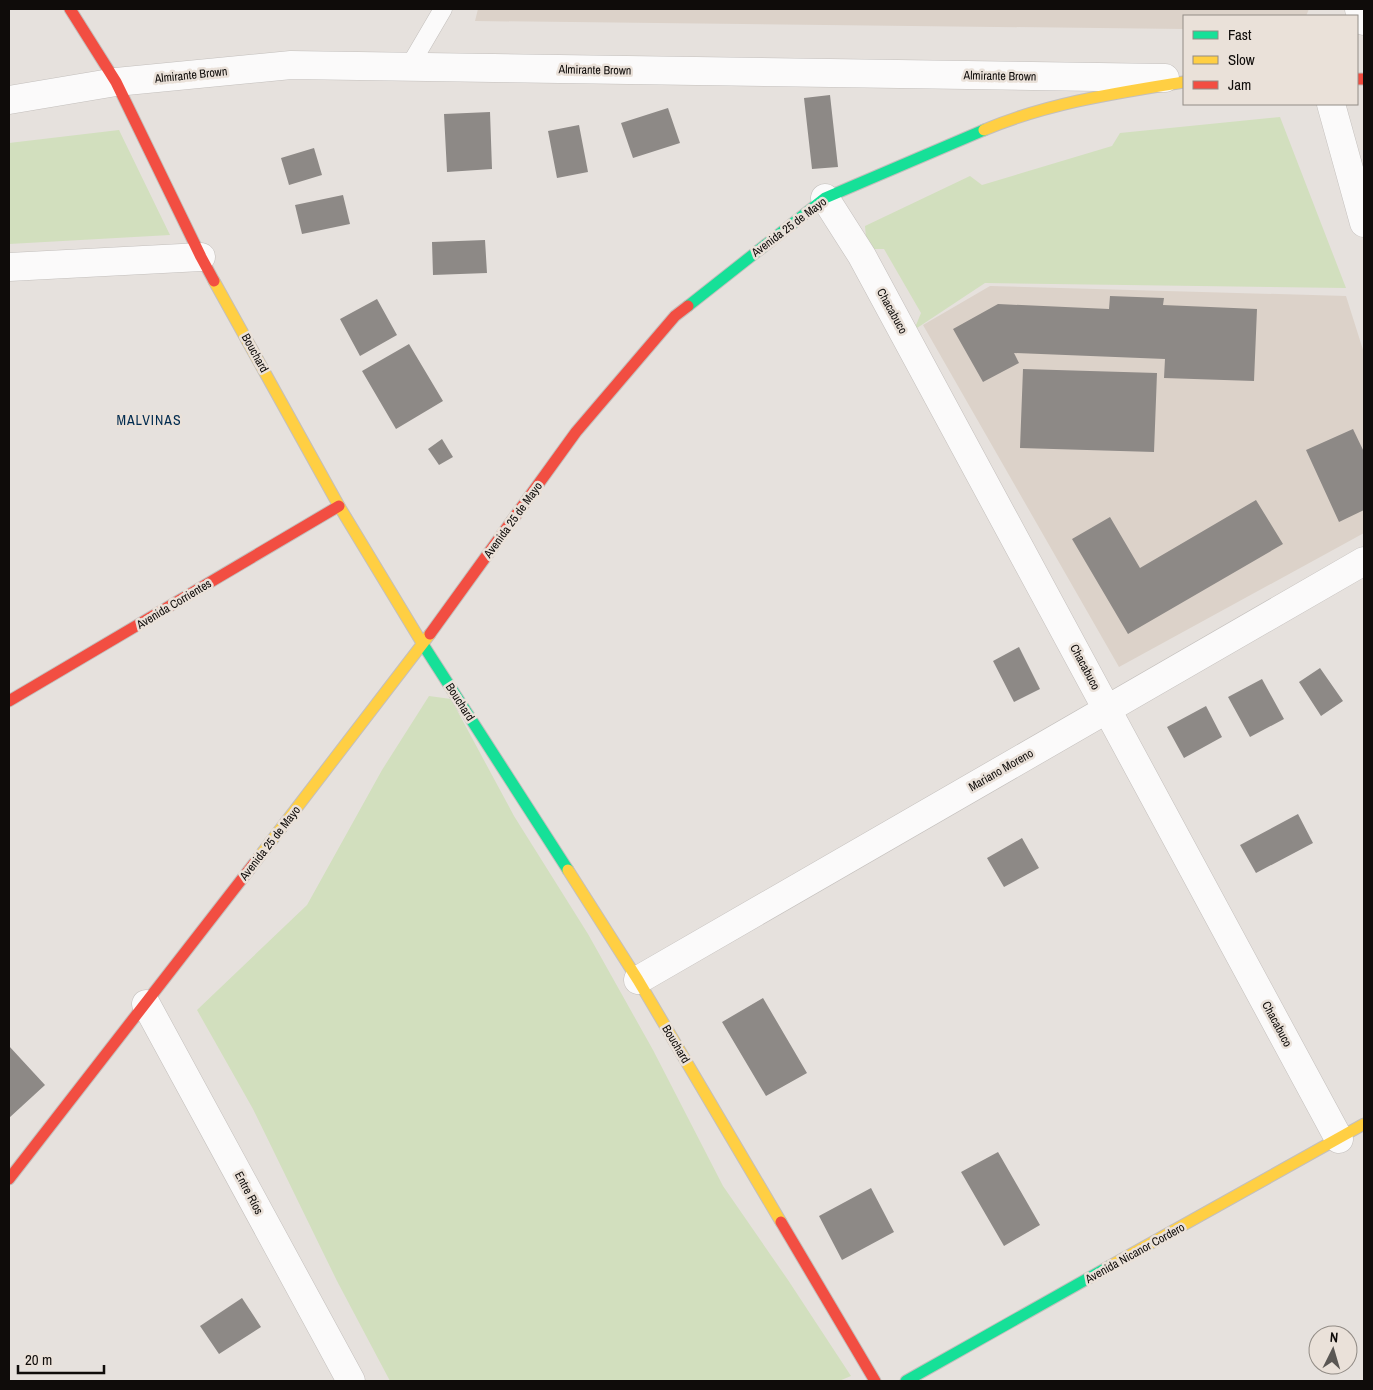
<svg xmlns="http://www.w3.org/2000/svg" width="1373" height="1390" font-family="'Archivo Narrow',sans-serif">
<rect width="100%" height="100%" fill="#e6e1dd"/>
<path fill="#dcd2c9" d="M478 9H1309L1306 16H1184V29L475 21Z
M990 286 1346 296 1364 353V533L1119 667 923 325Z"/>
<path fill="#d2dfbe" d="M1280 117 1346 288 985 283 914 330 921 313 884 249H867L865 226 970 176 982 185 1112 146 1120 133Z
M119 130 170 235 9 244V143Z
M429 696 451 699 514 816 588 934 653 1050 723 1186 788 1280 851 1376 839 1381H390L337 1281 253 1109 197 1010 307 905 382 770Z"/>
<path fill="#8d8986" d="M830 95 838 167 812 169 804 98Z
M668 108 680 143 633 158 621 123Z
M490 112 492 169 447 172 444 114Z
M579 125 588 172 557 178 548 131Z
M314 148 322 175 289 185 281 158Z
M343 195 350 224 302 234 295 205Z
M485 240 487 273 433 275 432 242Z
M1110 296 1164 298 1163 305 1257 309 1254 381 1164 378 1165 359 1014 353 1019 363 983 382 953 329 998 304 1109 309Z
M377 299 397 335 360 356 340 319Z
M409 344 443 401 396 429 362 371Z
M1023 369 1157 373 1154 452 1020 448Z
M1353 429 1364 452V510L1339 522 1306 450Z
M442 439 453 457 439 465 428 449Z
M1256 500 1283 544 1128 634 1072 539 1110 517 1140 568Z
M1019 647 1040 689 1014 702 993 661Z
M1320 668 1343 701 1321 716 1299 682Z
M1262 679 1284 719 1250 737 1228 697Z
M1206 706 1222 737 1184 758 1167 727Z
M1298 814 1313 843 1256 873 1240 845Z
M1022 838 1039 868 1004 887 987 858Z
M763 998 807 1073 766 1096 722 1022Z
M9 1046 45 1085 9 1118Z
M998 1152 1040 1225 1004 1246 961 1172Z
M871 1188 894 1232 842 1260 819 1216Z
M242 1298 261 1327 219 1354 200 1326Z"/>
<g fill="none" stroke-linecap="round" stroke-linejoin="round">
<defs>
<path id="lane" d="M409 67 443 9"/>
<path id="street" d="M1359 9 1364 21
M9 100 116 82 291 65 1165 78
M1331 104 1364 223
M825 198 862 256 1339 1139
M9 267 201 257
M638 980 1364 561
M146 1004 351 1381"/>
<path id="fast" d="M688 306 825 198 984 130
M422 643 568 870
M906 1381 1110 1266"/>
<path id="slow" d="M984 130C1048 103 1116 93 1184 82
M214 281 339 506 422 643
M259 857 430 634
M568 870 638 980 781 1222
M1110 1266 1364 1124"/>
<path id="jam" d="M70 9 116 82 201 257 214 281
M1357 79H1364
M430 634 576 432 675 316 688 306
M9 701 339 506
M9 1179 259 857
M781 1222 875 1381"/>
</defs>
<use href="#lane" stroke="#c3bfbc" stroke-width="19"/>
<use href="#street" stroke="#c3bfbc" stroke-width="29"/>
<use href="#fast" stroke="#c3bfbc" stroke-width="13"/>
<use href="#slow" stroke="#c3bfbc" stroke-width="13"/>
<use href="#jam" stroke="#c3bfbc" stroke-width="13"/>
<use href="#lane" stroke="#fbfafa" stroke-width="18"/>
<use href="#street" stroke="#fbfafa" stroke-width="28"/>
<use href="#fast" stroke="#16e098" stroke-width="11"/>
<use href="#slow" stroke="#ffcf43" stroke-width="11"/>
<use href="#jam" stroke="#f24e42" stroke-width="11"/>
</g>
<g text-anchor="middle" stroke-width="5" stroke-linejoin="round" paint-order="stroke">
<g font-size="12" fill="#0f0c0a" stroke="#eae1d9">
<text transform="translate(595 70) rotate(1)" y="4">Almirante Brown</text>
<text transform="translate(191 75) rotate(-6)" y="4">Almirante Brown</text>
<text transform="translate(1000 76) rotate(1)" y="4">Almirante Brown</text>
<text transform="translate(789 227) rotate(-37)" y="4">Avenida 25 de Mayo</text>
<text transform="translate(892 311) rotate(61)" y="4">Chacabuco</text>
<text transform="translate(255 353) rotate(61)" y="4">Bouchard</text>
<text transform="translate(513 520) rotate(-54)" y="4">Avenida 25 de Mayo</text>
<text transform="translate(174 604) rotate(-31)" y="4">Avenida Corrientes</text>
<text transform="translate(1085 667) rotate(62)" y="4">Chacabuco</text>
<text transform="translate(460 702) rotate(57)" y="4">Bouchard</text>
<text transform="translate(1001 770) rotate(-30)" y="4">Mariano Moreno</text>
<text transform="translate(270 843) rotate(-52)" y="4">Avenida 25 de Mayo</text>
<text transform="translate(1277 1024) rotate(62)" y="4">Chacabuco</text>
<text transform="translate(676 1044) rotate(59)" y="4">Bouchard</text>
<text transform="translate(249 1193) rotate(62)" y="4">Entre Ríos</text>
<text transform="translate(1135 1253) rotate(-29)" y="4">Avenida Nicanor Cordero</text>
</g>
<g font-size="14" letter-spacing="1" fill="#002b4f" stroke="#eae1d9">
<text x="149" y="425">MALVINAS</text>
</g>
</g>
<rect width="1373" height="1390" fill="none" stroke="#0f0c0a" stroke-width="20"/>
<rect x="1183" y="15" width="175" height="90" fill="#eae1d9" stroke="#928c86"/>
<rect x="1193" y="31" width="25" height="8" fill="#16e098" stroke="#928c86"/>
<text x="1228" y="40" font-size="15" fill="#0f0c0a">Fast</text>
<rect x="1193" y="56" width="25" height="8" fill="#ffcf43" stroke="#928c86"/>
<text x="1228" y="65" font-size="15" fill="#0f0c0a">Slow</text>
<rect x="1193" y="81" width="25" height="8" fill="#f24e42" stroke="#928c86"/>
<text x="1228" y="90" font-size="15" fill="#0f0c0a">Jam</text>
<g transform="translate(1333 1350) rotate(5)"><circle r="24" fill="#eae1d9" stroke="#928c86"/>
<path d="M0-4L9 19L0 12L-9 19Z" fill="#5a5754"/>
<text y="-8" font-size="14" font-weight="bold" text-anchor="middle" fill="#0f0c0a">N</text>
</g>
<path d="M18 1365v8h86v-8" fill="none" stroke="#0f0c0a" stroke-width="2.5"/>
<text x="25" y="1365" font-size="15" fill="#0f0c0a" stroke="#eae1d9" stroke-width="4" paint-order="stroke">20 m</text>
</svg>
